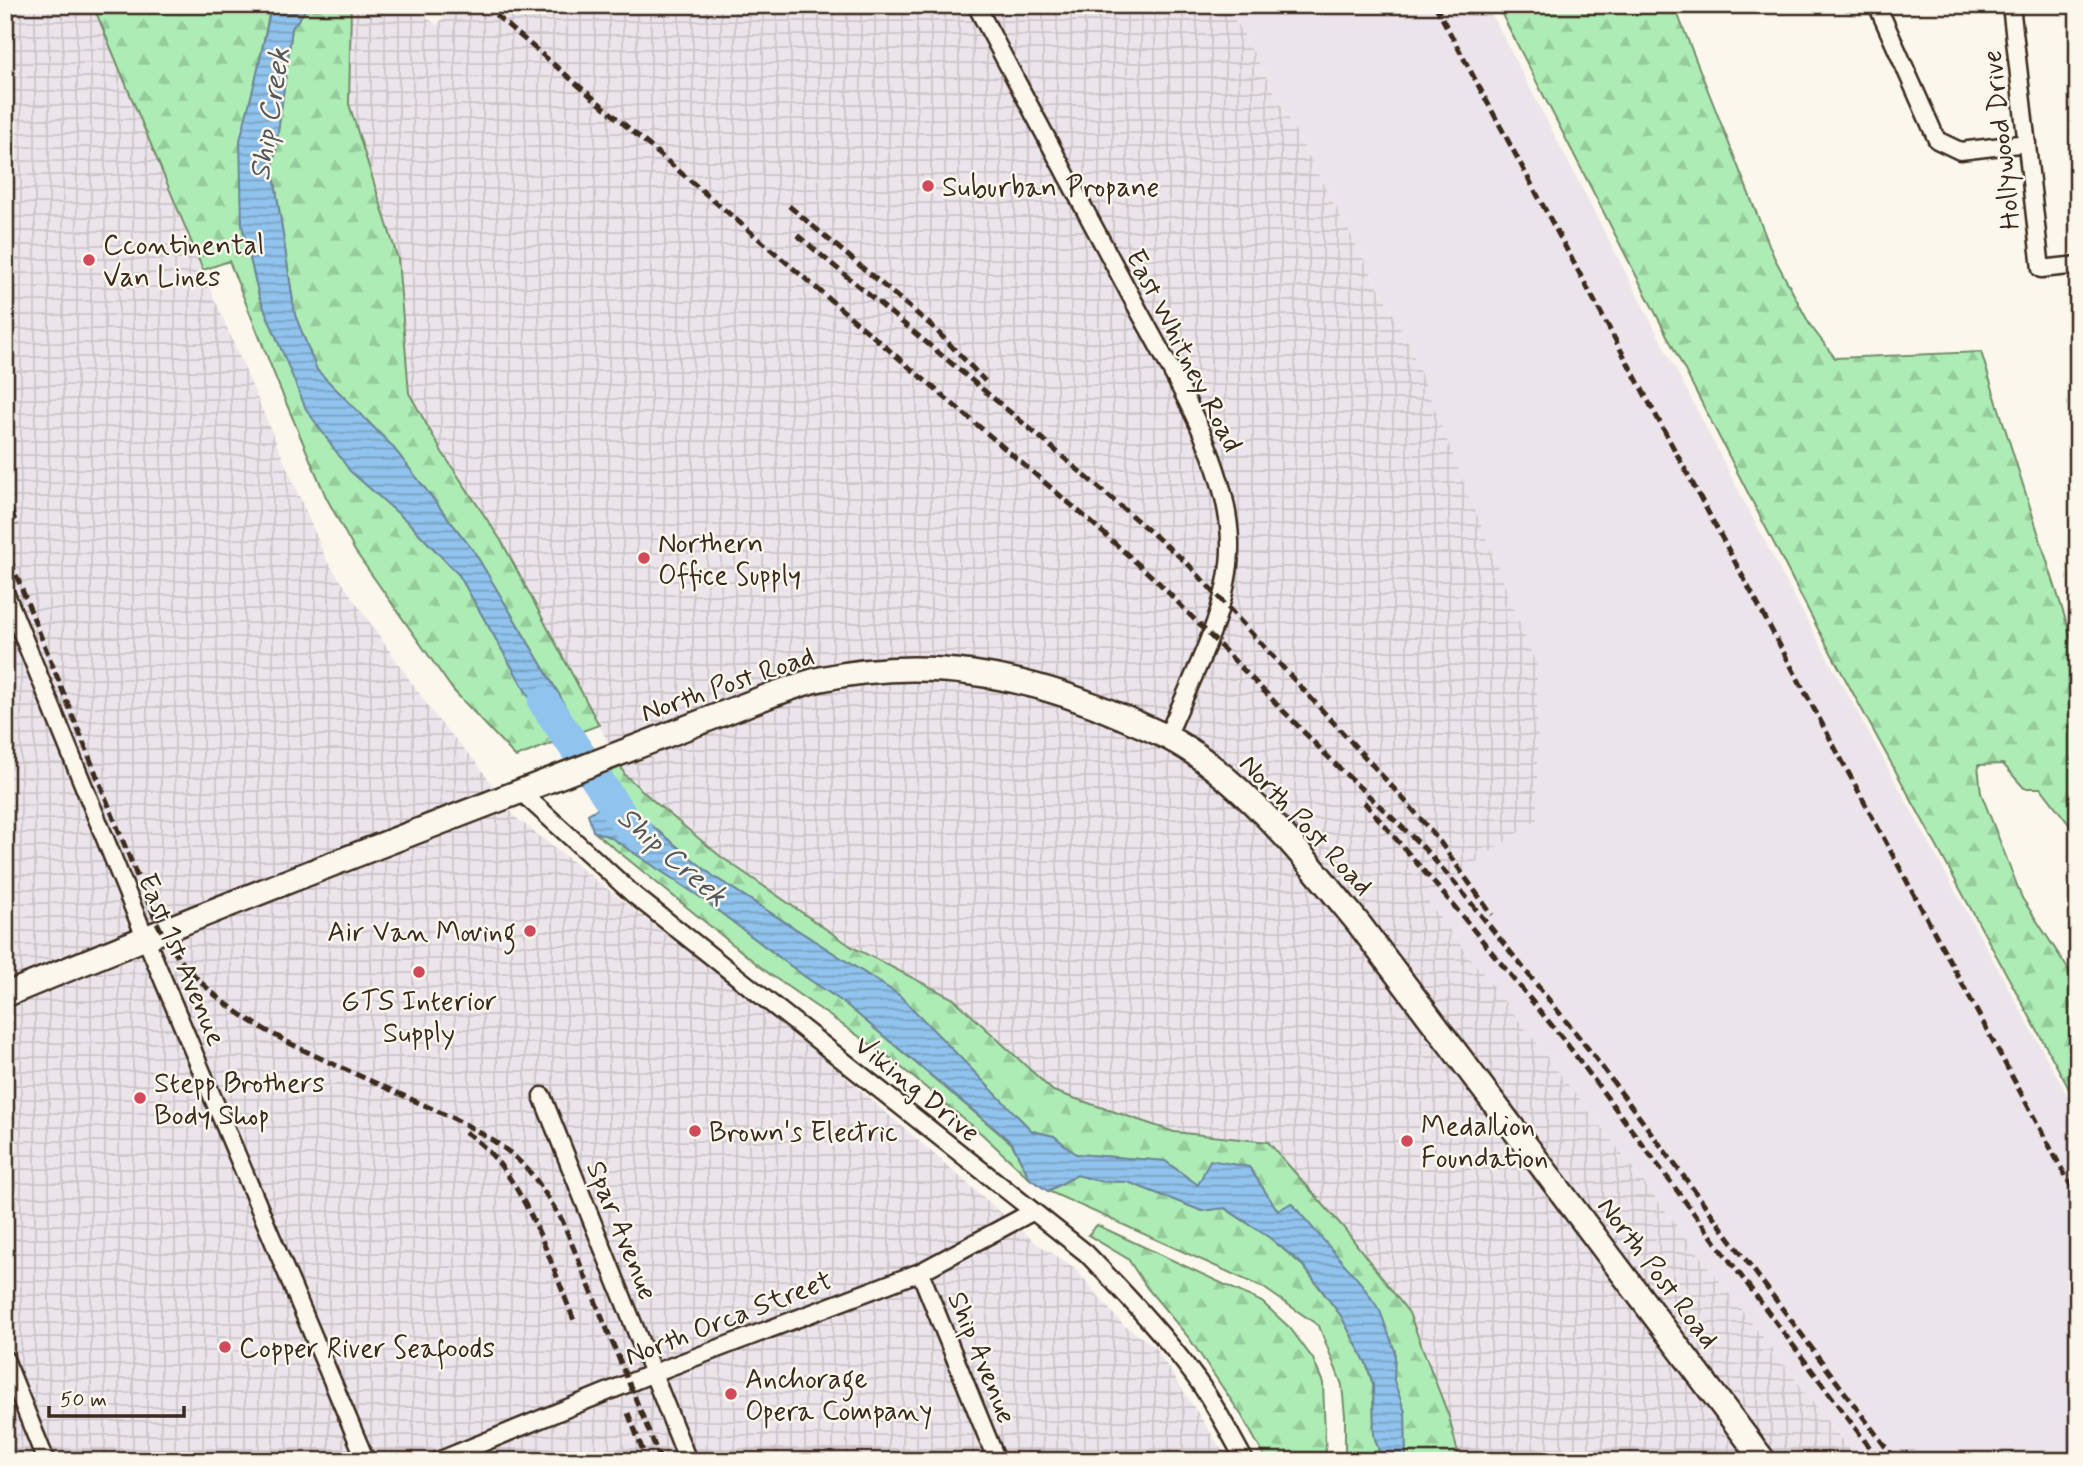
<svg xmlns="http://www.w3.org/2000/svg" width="2083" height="1466" font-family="Mynerve,sans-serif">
<defs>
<pattern id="industrial-grid" width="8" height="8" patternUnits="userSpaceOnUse" patternTransform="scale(1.75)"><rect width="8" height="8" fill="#ece4eb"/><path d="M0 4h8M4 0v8" fill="none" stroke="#cbc4c9"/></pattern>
<pattern id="forest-firs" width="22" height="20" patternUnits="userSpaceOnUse" patternTransform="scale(1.75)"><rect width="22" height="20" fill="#adedb5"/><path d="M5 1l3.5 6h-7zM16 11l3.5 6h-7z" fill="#96cb9b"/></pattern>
<pattern id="water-rules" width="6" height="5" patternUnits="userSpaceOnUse" patternTransform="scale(1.75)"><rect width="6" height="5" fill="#90c3ed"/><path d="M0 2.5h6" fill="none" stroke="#779fbf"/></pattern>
</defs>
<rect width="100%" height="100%" fill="#fbf7ec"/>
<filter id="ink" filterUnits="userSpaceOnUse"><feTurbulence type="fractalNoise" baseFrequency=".0143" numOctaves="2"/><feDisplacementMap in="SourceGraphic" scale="14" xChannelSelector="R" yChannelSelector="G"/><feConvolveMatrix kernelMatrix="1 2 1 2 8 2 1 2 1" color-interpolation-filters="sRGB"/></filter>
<g filter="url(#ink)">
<path fill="#ece4eb" d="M1228 5H1487L1784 578 2078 1115V1461H1858L1423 896 1537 820 1408 342Z"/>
<path fill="url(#industrial-grid)" d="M5 5H93L183 225 327 561 437 719 476 762 515 817 686 950 775 1016 1036 1243 1075 1268 1121 1323 1154 1346 1229 1461H5Z
M351 5H410L437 25 454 5H1228L1408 342 1537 667V820L1424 897 1858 1461H1460L1449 1417 1268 1142 1174 1132 1053 1091 954 999 852 947 720 856 624 774 583 693 502 542 442 452 409 393 398 259 349 104Z"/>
<path fill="url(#forest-firs)" stroke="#748c6a" stroke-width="2" d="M93 5H271L258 69 242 225 259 296 307 409 351 471 409 523 459 575 555 742 516 757 453 690 355 551 326 497 279 386 229 261 203 270Z
M309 5H351L349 104 398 259 409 393 442 452 502 542 599 725 577 733 560 696 475 553 392 446 317 370 295 315 273 169 292 28Z
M1497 5H1674L1774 257 1810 325 1835 358 1981 352 2078 659V836L2041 788H2024L2003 764 1978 765 1981 793 2022 898 2078 984V1105L1818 629Z
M621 767 625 775 656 803 720 856 852 947 954 999 1053 1091 1174 1132 1268 1142 1343 1227 1409 1313 1449 1417 1460 1461H1406L1405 1412 1393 1381 1395 1351 1316 1234 1292 1203 1278 1211 1249 1167 1198 1185 1165 1161 1076 1154 1054 1136 1032 1131 899 995 713 876 624 803 608 772Z
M593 831 610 837 700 897 804 976 843 1002 1012 1144 1030 1179 983 1135 890 1058 768 973Z
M1077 1175 1099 1181 1128 1182 1202 1211 1224 1208 1270 1238 1303 1266 1341 1316 1366 1363 1373 1385 1374 1435 1382 1461H1345V1416L1342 1385 1319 1326 1264 1288 1048 1191Z
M1097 1225 1262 1302 1290 1328 1313 1359 1323 1383 1326 1461H1267L1242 1416 1189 1338 1147 1288 1128 1259 1088 1235Z"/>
<path fill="url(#water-rules)" stroke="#6e869a" stroke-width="2" d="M295 5H309L292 28 273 169 295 315 317 370 392 446 475 553 560 696 577 733 555 742 459 575 409 523 350 471 306 409 259 296 242 225 240 140 258 69 270 12Z
M620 795 624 803 713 876 899 995 1032 1131 1054 1136 1076 1154 1165 1161 1198 1185 1210 1160 1249 1167 1278 1211 1291 1203 1361 1283 1380 1311 1395 1351 1394 1381 1405 1412 1406 1461H1382L1374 1435 1373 1384 1366 1363 1341 1316 1303 1265 1270 1238 1225 1208 1202 1211 1128 1182 1099 1181 1077 1175 1048 1191 1030 1179 1012 1143 843 1002 804 976 700 897 610 837 593 831 588 814Z"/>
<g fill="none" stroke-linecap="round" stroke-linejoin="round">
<path stroke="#90c3ed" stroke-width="32" d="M544 702 627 824 638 833"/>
<defs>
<path id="street" d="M976 5C1026 99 1075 192 1125 285 1164 360 1228 457 1230 542 1232 605 1191 679 1167 737
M1877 5 1937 140 1960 151 2027 143
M2011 5 2041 269 2078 265
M5 592 145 937 366 1461
M520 791 634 895 1086 1253C1122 1290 1158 1328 1189 1369 1211 1397 1228 1430 1245 1461
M542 1096 688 1461
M920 1272 997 1461
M5 1359 46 1461
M438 1461 651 1374 920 1272 1032 1212"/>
<path id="secondary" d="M5 995C259 890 515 794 771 695 786 690 801 684 816 680 923 656 1023 673 1122 717 1150 729 1178 740 1202 759 1263 805 1311 865 1359 924L1764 1461"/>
</defs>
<use href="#street" stroke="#3b2a1e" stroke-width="21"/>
<use href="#secondary" stroke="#3b2a1e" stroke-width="28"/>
<use href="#street" stroke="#fbf7ec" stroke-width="16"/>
<use href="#secondary" stroke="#fbf7ec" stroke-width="23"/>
<path stroke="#3b2a1e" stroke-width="5" stroke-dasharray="10 5" stroke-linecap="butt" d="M484 5 1090 521 1158 582 1334 763 1421 845 1455 883 1590 1051 1896 1461
M1435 5 2078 1199
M789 206 933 327 985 381
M797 235 1028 427 1188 564 1408 804 1440 842 1492 915
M5 497 17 525
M5 547 141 886C151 908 160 933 175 953 221 1014 292 1046 360 1076 395 1092 429 1107 463 1123 482 1134 503 1145 519 1161 537 1177 549 1200 562 1220L661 1461
M1364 802 1454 906 1567 1044 1880 1461
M465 1132C523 1169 550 1262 575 1323
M628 1413 647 1461"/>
</g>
</g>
<g fill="#d1495b" stroke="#fbf7ec" stroke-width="2.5">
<circle cx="928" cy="186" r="7"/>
<circle cx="89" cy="260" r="7"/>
<circle cx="644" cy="558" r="7"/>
<circle cx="530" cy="931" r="7"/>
<circle cx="419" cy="972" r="7"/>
<circle cx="140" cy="1098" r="7"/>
<circle cx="695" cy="1131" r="7"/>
<circle cx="1407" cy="1141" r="7"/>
<circle cx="225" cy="1347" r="7"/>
<circle cx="731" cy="1394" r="7"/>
</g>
<g text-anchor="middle" stroke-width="5" stroke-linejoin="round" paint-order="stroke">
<g font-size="28" fill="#3b2a1e" stroke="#fbf7ec">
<text transform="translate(2000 140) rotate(-96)" y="10">Hollywood Drive</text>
<text transform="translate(1185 350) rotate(63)" y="10">East Whitney Road</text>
<text transform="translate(727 683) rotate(-19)" y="10">North Post Road</text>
<text transform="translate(1307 824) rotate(47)" y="10">North Post Road</text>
<text transform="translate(183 959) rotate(67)" y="10">East 1st Avenue</text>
<text transform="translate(918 1088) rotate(39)" y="10">Viking Drive</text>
<text transform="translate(623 1230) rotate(68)" y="10">Spar Avenue</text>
<text transform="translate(1659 1272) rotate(53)" y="10">North Post Road</text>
<text transform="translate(728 1317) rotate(-21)" y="10">North Orca Street</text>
<text transform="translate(983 1357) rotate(68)" y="10">Ship Avenue</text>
</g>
<g font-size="28" fill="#3b2a1e" stroke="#fbf7ec" text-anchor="start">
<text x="942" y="196">Suburban Propane</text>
<text x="103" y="254">Ccontinental<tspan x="103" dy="32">Van Lines</tspan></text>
<text x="658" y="552">Northern<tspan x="658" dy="32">Office Supply</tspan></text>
<text x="516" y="941" text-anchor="end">Air Van Moving</text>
<text x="419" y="1010" text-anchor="middle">GTS Interior<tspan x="419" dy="32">Supply</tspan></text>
<text x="154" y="1092">Stepp Brothers<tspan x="154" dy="32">Body Shop</tspan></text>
<text x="1421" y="1135">Medallion<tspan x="1421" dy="32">Foundation</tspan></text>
<text x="709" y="1141">Brown's Electric</text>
<text x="239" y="1357">Copper River Seafoods</text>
<text x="745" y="1388">Anchorage<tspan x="745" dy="32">Opera Company</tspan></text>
</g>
<g font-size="30" font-style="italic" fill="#54585c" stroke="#fbf7ec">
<text transform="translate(269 114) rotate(-81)" y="10">Ship Creek</text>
<text transform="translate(673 856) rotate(41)" y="10">Ship Creek</text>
</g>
</g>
<rect width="2083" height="1466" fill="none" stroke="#fbf7ec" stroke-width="28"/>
<rect x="14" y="14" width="2055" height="1438" fill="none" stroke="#3b2a1e" stroke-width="2.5" filter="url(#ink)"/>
<path d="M49 1406v10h135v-10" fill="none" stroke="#3b2a1e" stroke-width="3.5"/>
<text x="60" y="1406" font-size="21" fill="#3b2a1e" stroke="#fbf7ec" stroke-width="5" paint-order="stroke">50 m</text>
</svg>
